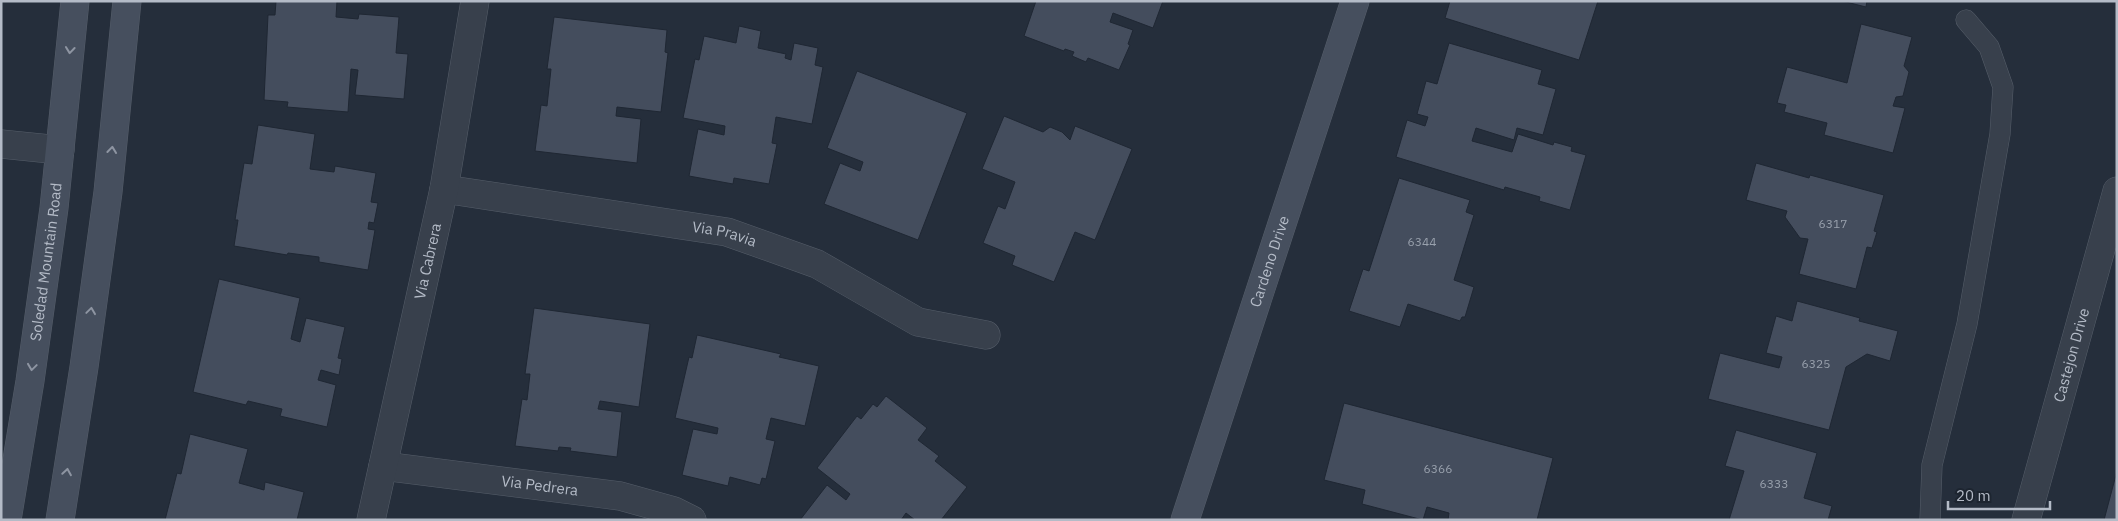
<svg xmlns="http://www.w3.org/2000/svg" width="2118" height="521" font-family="'IBM Plex Sans',sans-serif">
<rect width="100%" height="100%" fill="#252e3b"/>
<path fill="#444d5d" stroke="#1f2733" d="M276 1H337L336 17 358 19 359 14 399 17 396 53 408 54 404 99 355 95 358 70 351 69 348 112 287 107 288 102 264 100 268 15H275Z
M1036 1H1163L1153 28 1113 13 1110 22 1133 30 1128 44 1130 45 1119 70 1088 58 1086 62 1072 56 1074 52 1065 49 1064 51 1024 36Z
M1450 1H1598L1579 60 1445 18Z
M1842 1H1867L1866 7Z
M554 17 667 30 665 52 668 53 661 112 617 107 616 116 641 119 637 163 535 151 541 105 547 106 551 69H547Z
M1861 24 1912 37 1904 66 1909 72 1903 96 1896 97 1893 106 1905 108 1893 153 1824 135 1827 123 1784 112 1786 105 1777 103 1787 67 1847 83Z
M739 26 761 31 758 48 786 54 785 58 791 60 794 43 818 48 815 65 823 67 812 124 776 117 772 143 777 144 769 184 734 178 733 184 689 176 698 129 724 135 725 126 683 118 695 59 699 60 704 36 736 43Z
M1449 43 1542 70 1538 84 1556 89 1543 135 1517 128 1514 140 1476 128 1472 141 1512 152 1518 134 1553 145 1554 142 1572 147 1571 151 1586 155 1570 210 1539 201 1540 197 1505 187 1504 190 1396 157 1407 120 1425 126 1428 117 1417 114 1426 81 1437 84Z
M857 71 967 113 918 240 824 204 840 163 860 171 863 162 827 148Z
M1004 116 1043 132 1050 127 1062 132 1070 140 1075 126 1132 149 1095 240 1075 232 1054 282 1012 265 1015 256 983 243 998 206 1005 209 1015 182 982 169Z
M258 125 315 134 310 169 334 172 335 166 376 173 371 202 378 203 374 223 369 222 368 229 375 230 368 270 319 262V257L288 253 287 255 234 246 238 220H235L244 163 252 164Z
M1756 163 1809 178 1810 175 1884 195 1874 231 1877 232 1872 248 1867 247 1856 289 1799 274 1808 239 1800 238 1785 217 1787 211 1746 200Z
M1399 178 1470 200 1466 212 1474 215 1454 280 1474 287 1465 317H1462L1460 321 1408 304 1400 327 1349 311 1363 269 1369 271Z
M219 279 300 298 291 339 300 342 306 318 345 327 338 358 342 359 339 375 321 370 318 380 336 385 327 427 280 416 282 409 248 401 246 405 193 392Z
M1797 301 1860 318 1859 321 1898 331 1890 361 1867 354 1846 367 1829 430 1708 399 1720 353 1779 368 1782 357 1766 353 1776 316 1792 321Z
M534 308 650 324 639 407 600 401 598 409 622 412 617 457 570 451 571 448 559 447 558 451 515 446 522 399 527 400 530 374H525Z
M697 335 781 354 779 357 819 366 805 426 771 418 766 439 775 441 766 479 762 478 760 485 730 477 728 486 682 475 693 429 717 434 718 428 675 418 689 357 692 358Z
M886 396 927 428 918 440 939 456 935 461 967 487 941 520H915L906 513 901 520H800L827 485 846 500 850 494 817 468 857 416 861 419 873 404 877 407Z
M1344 403 1553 458 1537 520H1448L1449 513 1427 507 1423 520 1362 504 1365 490 1324 480Z
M1736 430 1817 453 1804 498 1832 506 1828 520H1729L1744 471 1725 466Z
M190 434 248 449 239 483 264 490 265 482 304 492 297 520H165L177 473 181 474Z
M2117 471V520H2104Z"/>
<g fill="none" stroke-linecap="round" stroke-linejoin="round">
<defs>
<path id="lane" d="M1930 520 1932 465 1967 324 2000 134 2003 87 1989 47 1966 20"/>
<g id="street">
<path d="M1 144 60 150"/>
<path id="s1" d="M444 189 727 232 817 264 918 322 986 335"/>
<path id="s2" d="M383 466 620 496 674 511 692 520"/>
<path id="s3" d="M371 520 444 189 475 1"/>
<path id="s4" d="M2026 520 2117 191"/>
</g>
<g id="secondary">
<path id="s5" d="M7 520 30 381 54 208 75 1"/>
<path d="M60 520 84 367 108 192 127 1"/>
<path id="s6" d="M1185 520 1355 1"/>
</g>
</defs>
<use href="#lane" stroke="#565e6a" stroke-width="21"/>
<use href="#street" stroke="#565e6a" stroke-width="29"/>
<use href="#secondary" stroke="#565e6a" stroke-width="29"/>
<use href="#lane" stroke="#38404c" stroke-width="20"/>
<use href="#street" stroke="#38404c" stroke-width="28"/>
<use href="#secondary" stroke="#464f5e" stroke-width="28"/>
</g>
<defs><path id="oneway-chevron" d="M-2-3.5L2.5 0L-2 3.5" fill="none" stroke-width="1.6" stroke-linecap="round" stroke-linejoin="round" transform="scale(1.25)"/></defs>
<g stroke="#8e95a2">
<use href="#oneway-chevron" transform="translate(70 50) rotate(96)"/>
<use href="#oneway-chevron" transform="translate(112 150) rotate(-84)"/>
<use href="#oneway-chevron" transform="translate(91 311) rotate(-82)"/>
<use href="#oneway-chevron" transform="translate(32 367) rotate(98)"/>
<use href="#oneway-chevron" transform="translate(67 472) rotate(-81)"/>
</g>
<g text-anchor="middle" stroke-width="4" stroke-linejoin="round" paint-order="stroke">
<g font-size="12" fill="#98a0ac">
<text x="1833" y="228">6317</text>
<text x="1422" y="246">6344</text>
<text x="1816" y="368">6325</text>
<text x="1438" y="473">6366</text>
<text x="1774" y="488">6333</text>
</g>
<g font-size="15" fill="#b4bbc7" stroke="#1d2530">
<text dy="5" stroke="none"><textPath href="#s1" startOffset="284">Via Pravia</textPath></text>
<text dy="5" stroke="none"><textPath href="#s5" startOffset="261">Soledad Mountain Road</textPath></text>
<text dy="5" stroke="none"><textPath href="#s6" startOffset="272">Cardeno Drive</textPath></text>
<text dy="5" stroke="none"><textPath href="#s3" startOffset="265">Via Cabrera</textPath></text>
<text dy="5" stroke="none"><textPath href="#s4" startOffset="171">Castejon Drive</textPath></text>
<text dy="5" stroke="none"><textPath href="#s2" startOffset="158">Via Pedrera</textPath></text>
</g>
</g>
<rect width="2118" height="521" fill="none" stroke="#b4bbc7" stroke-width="5"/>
<path d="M1948 501v8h102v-8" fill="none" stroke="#b4bbc7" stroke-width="2.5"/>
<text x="1956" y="501" font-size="15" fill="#b4bbc7" stroke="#1d2530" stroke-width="4" paint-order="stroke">20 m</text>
</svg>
